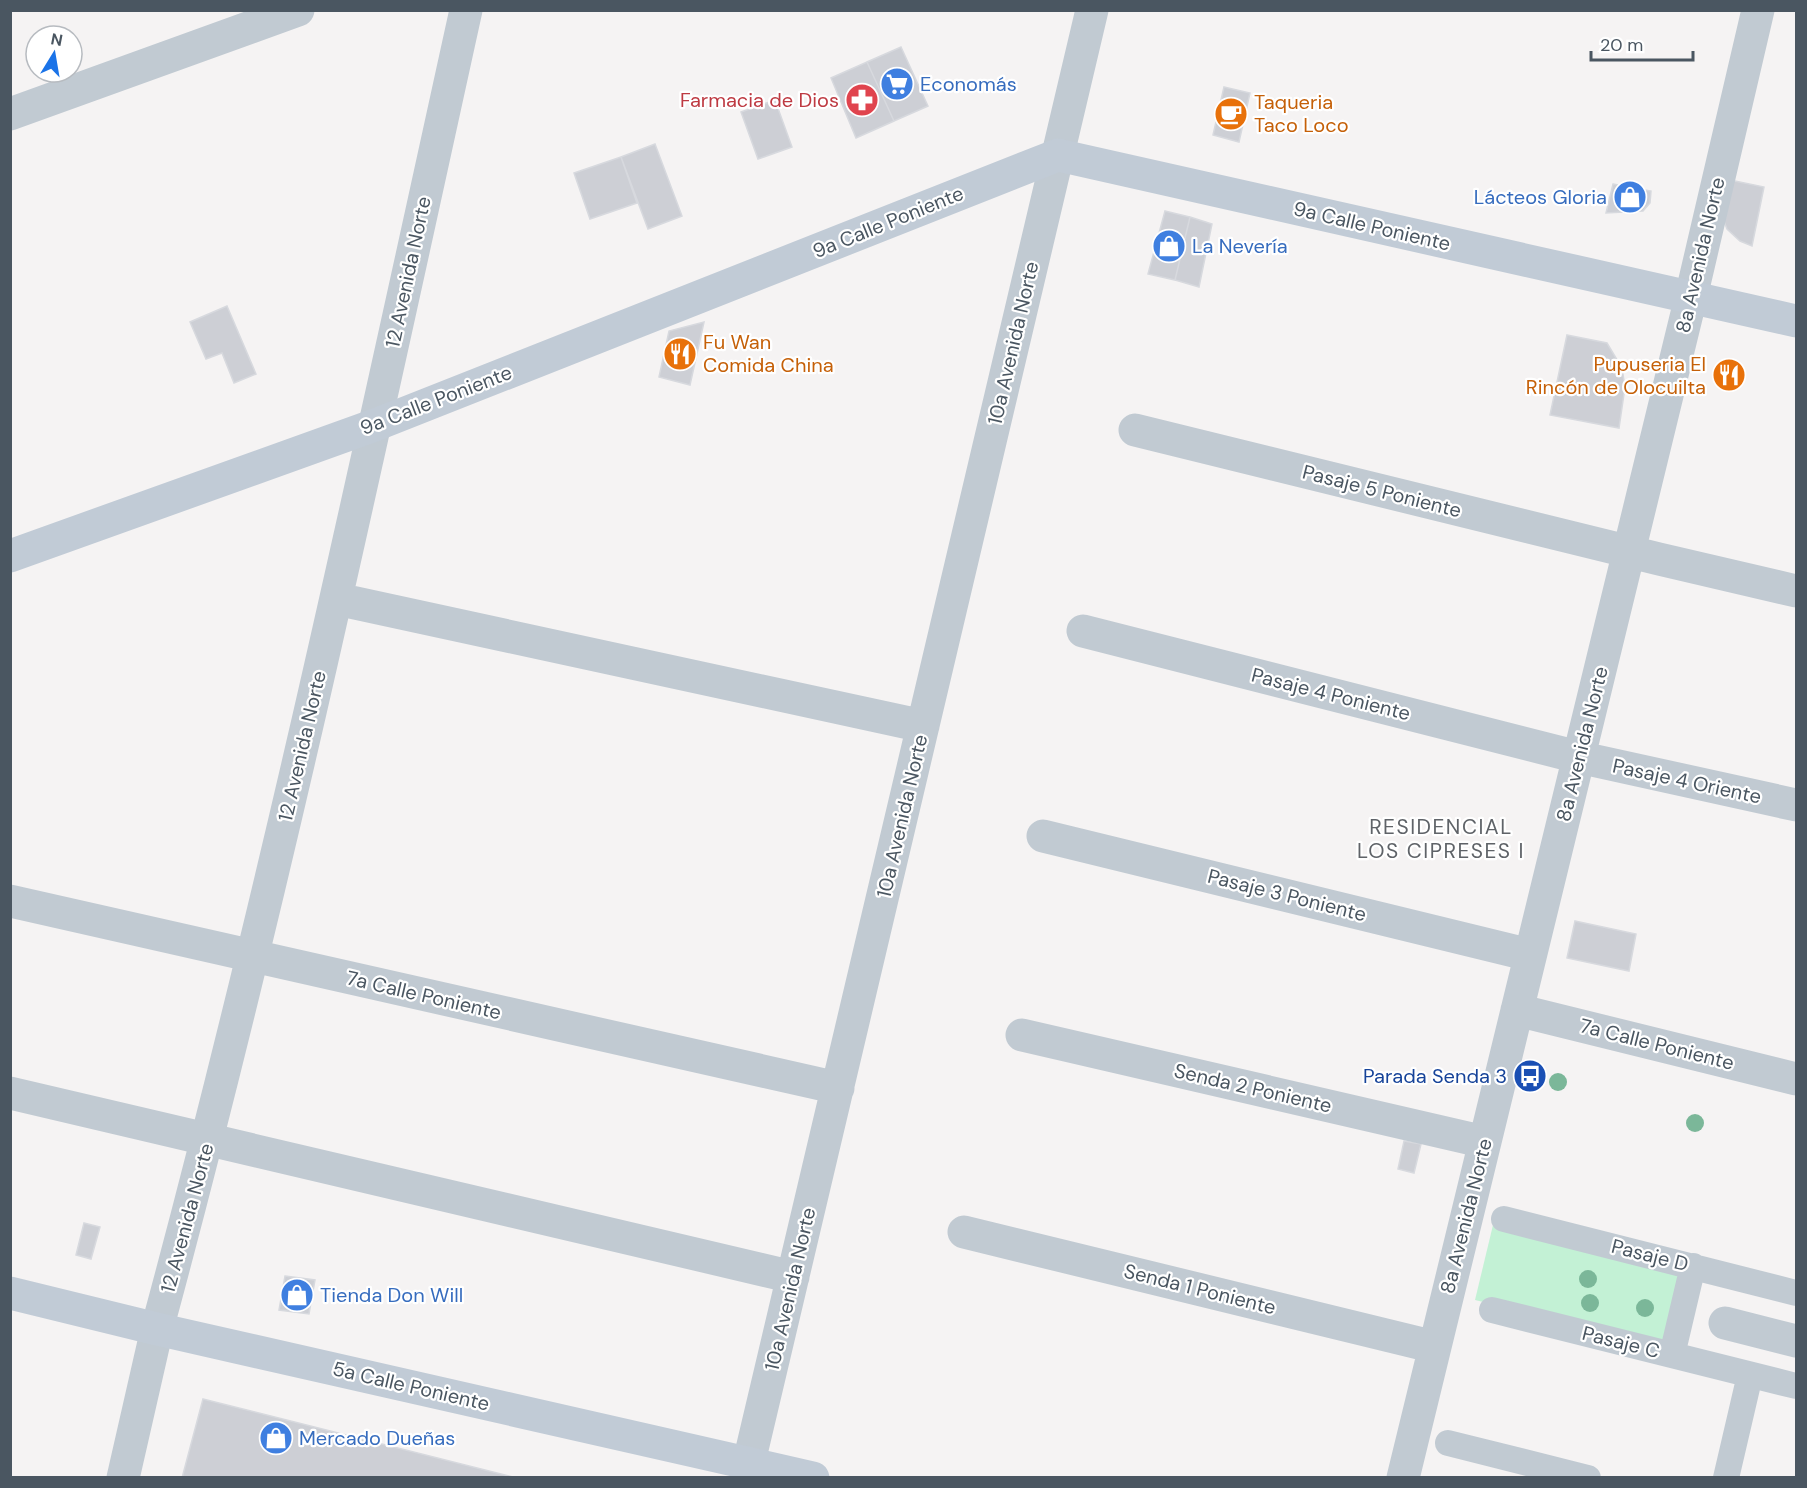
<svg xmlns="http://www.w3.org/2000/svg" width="1807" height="1488" font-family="'DM Sans',sans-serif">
<rect width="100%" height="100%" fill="#f5f3f3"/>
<path fill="#c3f1d5" d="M1493 1225 1680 1271 1662 1346 1475 1300Z"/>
<path fill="#cdcfd5" stroke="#d7d9de" stroke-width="1.5" d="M901 47 928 106 894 121 867 62Z
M867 62 894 121 856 138 831 78Z
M1224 87 1250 93 1239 142 1213 135Z
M775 100 792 147 758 159 741 112Z
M655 144 682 216 648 229 621 157Z
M621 157 637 203 590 219 574 173Z
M1730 180 1764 187 1752 246 1740 241 1727 229 1722 216Z
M1613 184 1651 191 1650 203 1643 211 1606 213Z
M1165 211 1190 217 1175 280 1148 274Z
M1190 217 1212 224 1199 287 1175 280Z
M227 306 256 374 234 383 222 353 206 359 190 322Z
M704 322 690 385 659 377 669 331Z
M1567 335 1607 343 1622 368 1625 387 1619 428 1550 415Z
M1575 921 1636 934 1629 971 1567 958Z
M1404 1141 1421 1144 1414 1173 1398 1169Z
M84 1223 100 1227 91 1259 76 1255Z
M285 1276 315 1280 309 1314 279 1310Z
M203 1399 517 1478H182Z"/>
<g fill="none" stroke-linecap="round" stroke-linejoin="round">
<path stroke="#c1cad2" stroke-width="26" d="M1504 1219 1796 1293
M1492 1310 1796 1386
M1672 1355 1693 1266
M1448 1443 1588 1478
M1726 1478 1750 1375"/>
<path stroke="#c1cad2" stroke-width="33" d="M10 114 298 10
M1135 430 1659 559 1796 591
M337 599 923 726
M1083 631 1578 757 1796 805
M1043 836 1530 955
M10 901 838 1088
M1517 1010 1796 1079
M1022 1035 1485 1142
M10 1093 793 1277
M964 1232 1435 1347
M1725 1323 1796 1341
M157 1329C275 893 369 451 466 10
M749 1462 1092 10
M1403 1478 1691 297 1758 10"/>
<path stroke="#c1cad2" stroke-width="33" d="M123 1478 157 1329"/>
<path stroke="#c1cbd6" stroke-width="33" d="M10 556 375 425 1058 155 1796 321
M10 1293 157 1329 813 1478"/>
</g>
<g fill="#7bb799">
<circle cx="1558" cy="1082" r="9"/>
<circle cx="1695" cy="1123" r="9"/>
<circle cx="1588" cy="1279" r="9"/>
<circle cx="1590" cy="1303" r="9"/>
<circle cx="1645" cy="1308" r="9"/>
</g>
<defs>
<symbol id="supermarket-disc" viewBox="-11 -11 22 22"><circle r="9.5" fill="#3f7fe0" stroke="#fff"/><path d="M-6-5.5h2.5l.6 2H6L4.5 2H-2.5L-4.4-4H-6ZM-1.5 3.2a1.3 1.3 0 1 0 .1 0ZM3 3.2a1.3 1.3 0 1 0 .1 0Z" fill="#fff"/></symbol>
<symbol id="pharmacy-disc" viewBox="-11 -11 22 22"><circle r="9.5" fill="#e0444e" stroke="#fff"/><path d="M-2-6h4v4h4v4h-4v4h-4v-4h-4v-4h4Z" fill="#fff"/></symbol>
<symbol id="cafe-disc" viewBox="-11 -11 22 22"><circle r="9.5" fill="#e8710a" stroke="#fff"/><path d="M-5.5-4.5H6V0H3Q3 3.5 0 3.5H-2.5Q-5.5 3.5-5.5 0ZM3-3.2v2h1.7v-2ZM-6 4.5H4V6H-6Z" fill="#fff"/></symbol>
<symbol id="shop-disc" viewBox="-11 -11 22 22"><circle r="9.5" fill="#3f7fe0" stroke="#fff"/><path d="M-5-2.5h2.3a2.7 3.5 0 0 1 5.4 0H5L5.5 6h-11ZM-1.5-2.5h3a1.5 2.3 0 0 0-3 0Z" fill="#fff"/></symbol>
<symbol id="restaurant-disc" viewBox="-11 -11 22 22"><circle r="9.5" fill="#e8710a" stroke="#fff"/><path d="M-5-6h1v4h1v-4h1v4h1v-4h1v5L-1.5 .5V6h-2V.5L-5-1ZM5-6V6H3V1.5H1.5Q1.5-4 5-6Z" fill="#fff"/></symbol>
<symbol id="bus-disc" viewBox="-11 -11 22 22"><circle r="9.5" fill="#1a4fb4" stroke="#fff"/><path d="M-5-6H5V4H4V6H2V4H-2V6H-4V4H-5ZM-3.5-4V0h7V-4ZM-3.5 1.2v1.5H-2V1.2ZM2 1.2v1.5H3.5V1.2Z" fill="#fff"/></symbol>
</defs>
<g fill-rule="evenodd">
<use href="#supermarket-disc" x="878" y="65" width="38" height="38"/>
<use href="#pharmacy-disc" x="843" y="81" width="38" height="38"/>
<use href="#cafe-disc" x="1212" y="95" width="38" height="38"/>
<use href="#shop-disc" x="1611" y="178" width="38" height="38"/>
<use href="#shop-disc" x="1150" y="227" width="38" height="38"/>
<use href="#restaurant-disc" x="661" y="335" width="38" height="38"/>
<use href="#restaurant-disc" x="1710" y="356" width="38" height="38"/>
<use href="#bus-disc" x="1511" y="1057" width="38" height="38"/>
<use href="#shop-disc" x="278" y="1276" width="38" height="38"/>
<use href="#shop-disc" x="257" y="1419" width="38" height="38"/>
</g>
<g text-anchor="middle" stroke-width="4.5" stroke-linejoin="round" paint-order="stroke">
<g font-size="20" fill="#366cbe" stroke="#fff" text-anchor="start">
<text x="920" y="91">Economás</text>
<text x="1607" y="204" text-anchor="end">Lácteos Gloria</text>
<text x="1192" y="253">La Nevería</text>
<text x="320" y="1302">Tienda Don Will</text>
<text x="299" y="1445">Mercado Dueñas</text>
</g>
<g font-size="20" fill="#be3a42" stroke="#fff" text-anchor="end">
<text x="839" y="107">Farmacia de Dios</text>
</g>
<g font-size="20" fill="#c56008" stroke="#fff" text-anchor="start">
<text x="1254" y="109">Taqueria<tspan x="1254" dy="23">Taco Loco</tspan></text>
<text x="703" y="349">Fu Wan<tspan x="703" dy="23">Comida China</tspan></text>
<text x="1706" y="371" text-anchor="end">Pupuseria El<tspan x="1706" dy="23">Rincón de Olocuilta</tspan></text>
</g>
<g font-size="20" fill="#4a5661" stroke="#fff">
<text transform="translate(888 222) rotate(-22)" y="7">9a Calle Poniente</text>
<text transform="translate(1372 226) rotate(13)" y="7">9a Calle Poniente</text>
<text transform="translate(1700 255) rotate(-77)" y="7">8a Avenida Norte</text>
<text transform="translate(408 272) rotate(-78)" y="7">12 Avenida Norte</text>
<text transform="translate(1013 343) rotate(-77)" y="7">10a Avenida Norte</text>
<text transform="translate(436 400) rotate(-21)" y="7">9a Calle Poniente</text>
<text transform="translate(1382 491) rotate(14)" y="7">Pasaje 5 Poniente</text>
<text transform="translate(1331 694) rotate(14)" y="7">Pasaje 4 Poniente</text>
<text transform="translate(1582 744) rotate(-76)" y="7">8a Avenida Norte</text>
<text transform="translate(302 746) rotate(-77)" y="7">12 Avenida Norte</text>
<text transform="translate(1687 781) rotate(12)" y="7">Pasaje 4 Oriente</text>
<text transform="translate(902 816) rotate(-77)" y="7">10a Avenida Norte</text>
<text transform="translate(1287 895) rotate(14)" y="7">Pasaje 3 Poniente</text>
<text transform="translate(424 995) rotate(13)" y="7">7a Calle Poniente</text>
<text transform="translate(1657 1044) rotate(14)" y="7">7a Calle Poniente</text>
<text transform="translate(1253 1088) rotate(13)" y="7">Senda 2 Poniente</text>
<text transform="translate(1466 1216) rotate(-76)" y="7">8a Avenida Norte</text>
<text transform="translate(187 1218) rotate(-75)" y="7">12 Avenida Norte</text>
<text transform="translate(1650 1255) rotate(14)" y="7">Pasaje D</text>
<text transform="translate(790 1289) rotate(-77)" y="7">10a Avenida Norte</text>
<text transform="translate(1200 1289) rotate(14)" y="7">Senda 1 Poniente</text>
<text transform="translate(1621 1342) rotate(14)" y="7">Pasaje C</text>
<text transform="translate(411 1386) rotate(13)" y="7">5a Calle Poniente</text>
</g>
<g font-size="20" fill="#164399" stroke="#fff" text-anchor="end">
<text x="1507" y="1083">Parada Senda 3</text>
</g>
<g font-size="21" letter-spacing="1.5" fill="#5f6368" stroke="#fff">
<text x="1441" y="834">RESIDENCIAL<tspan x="1441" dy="24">LOS CIPRESES I</tspan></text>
</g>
</g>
<rect width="1807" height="1488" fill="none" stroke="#4a5661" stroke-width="24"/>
<g transform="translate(54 54) rotate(11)"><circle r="28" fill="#ffffff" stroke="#b7bbc0" stroke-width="1.5"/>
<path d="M0-4.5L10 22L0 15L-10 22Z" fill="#1a73e8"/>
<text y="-9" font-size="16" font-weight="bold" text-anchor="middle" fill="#4a5661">N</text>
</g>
<path d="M1591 51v9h102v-9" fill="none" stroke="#4a5661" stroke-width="3"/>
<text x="1600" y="51" font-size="18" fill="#4a5661" stroke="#ffffff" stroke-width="4.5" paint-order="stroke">20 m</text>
</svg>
